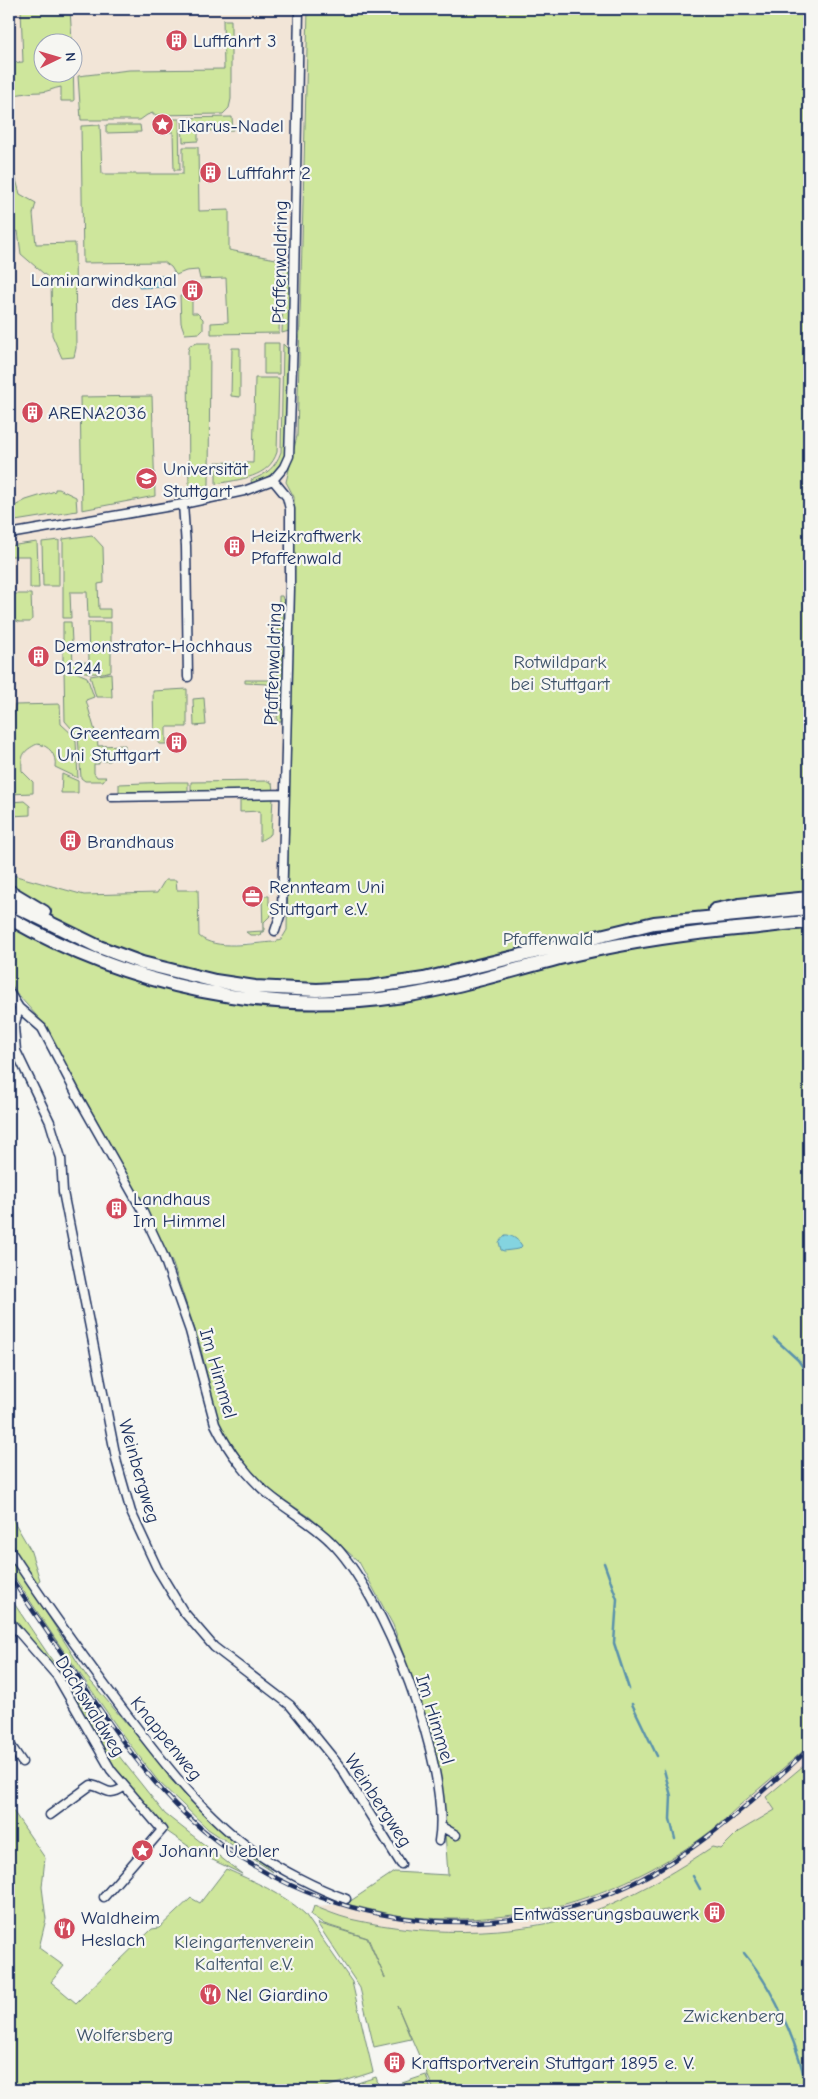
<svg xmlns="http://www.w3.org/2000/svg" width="818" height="2099" font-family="'Comic Neue',sans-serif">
<rect width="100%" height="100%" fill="#f6f6f2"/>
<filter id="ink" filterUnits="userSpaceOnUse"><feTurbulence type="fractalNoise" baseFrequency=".02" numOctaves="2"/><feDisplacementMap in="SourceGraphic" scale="10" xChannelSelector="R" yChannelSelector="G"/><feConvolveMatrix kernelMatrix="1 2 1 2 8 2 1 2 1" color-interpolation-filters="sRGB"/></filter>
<g filter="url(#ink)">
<path fill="#f2e5d7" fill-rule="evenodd" d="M9 9H308L297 436 286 482 294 496 287 930 281 940 274 942 216 945 206 942 199 936 198 890H176L165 880 157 894 84 895 9 874ZM42 42H72V72H42Z
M809 1746V1761L794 1774 776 1810 738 1832 721 1849 641 1890 607 1906 570 1917 518 1928 451 1933 388 1926 348 1919 314 1906 346 1904 404 1916 436 1918 567 1904 604 1892 670 1859 704 1836Z"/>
<path fill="#cee69c" stroke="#748a7d" d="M21 9H70L72 42H42V72H72L73 60 74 101H61V87C54 88 47 92 41 92 30 92 20 94 9 96V63L23 62Z
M308 9H809V1746C786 1766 763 1785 740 1805 728 1816 716 1828 703 1837 614 1900 514 1929 405 1916 385 1914 365 1908 346 1904L394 1872 448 1875 442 1789 417 1693 393 1625 359 1562 311 1518 261 1484 219 1427 200 1345 173 1264 139 1197 44 1024 18 995 9 980V874L84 895 157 893 165 880H176L177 890H198L199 936C216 951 252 943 274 942L281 940 287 930 294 497 286 482 297 436Z
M223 20H231V99L229 108 223 114 153 115V113L147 115 140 120H81L78 76 129 70 224 69Z
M232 117 233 130 198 131V141L183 142 182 118Z
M156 119H179L180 170H174L173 132H154L153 122Z
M100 125 102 174H183V147H198L199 211 229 210V250L281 260 279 333 211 334V323L228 322 226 278 200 279 198 270 186 271 176 275 171 267 164 262 83 263 81 126Z
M106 125H140L141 132 106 133Z
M9 165H12L20 194 36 203 33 214 36 244 75 243 76 348 74 357 62 358 52 335 51 280 21 254 18 231 15 232V253H9Z
M284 265H291L290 324 289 331 282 333Z
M192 295V313H197L203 319V330L200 333 185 334 181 323 180 296Z
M197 343H210L209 485 189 489 188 351 190 345Z
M264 343H279V374H264Z
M283 344 289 350 285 454C278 471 269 478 252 484L251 480C267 474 275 468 281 452Z
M232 348H240V397L231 396Z
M255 378H279L277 452C269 478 240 479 216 484V462L253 463Z
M152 396 155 496 82 510 80 397Z
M55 489H59L76 497 77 511 9 522V509L26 500 55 491Z
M92 535 103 547 104 583 98 584 99 609H110V618H88L87 592H70L71 618H63V539Z
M59 540V586H43L42 542Z
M37 542 39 588H30V556H9V546Z
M9 594H31L32 619 30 622H19L9 618Z
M279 596H282L284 602 282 720 277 724Z
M71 622 73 663 89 662 88 622H111V671C94 677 80 670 63 667V622Z
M274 629H276L274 724H268V684L245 683V680H273Z
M64 670H71L87 677 94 697 86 700 97 738 98 746 125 745V752L113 757 110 761H99V764H94V773L97 777H106L103 781H85L81 778 78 736 65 721Z
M111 673 112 697H96L90 676Z
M187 689V727H166V744H159V737L154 738 153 691Z
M204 698 206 725 194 726 193 699Z
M60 704 61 724 74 736 76 741 78 778 55 767C57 755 49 745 37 744 23 751 21 755 22 771L33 782V793L9 794V745L15 705Z
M62 774 78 781V793H61Z
M268 781 272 783 273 790 191 791V782Z
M170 782H188V791L119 792V784Z
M240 798H273L271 834 260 841V811L240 812Z
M24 801 30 806V815L11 816V802Z
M262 896H269V905L277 906V909L264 922V932H261L260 935H250L246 932 263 931Z
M9 1513 30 1549 40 1580 34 1584 9 1543Z
M9 1554 87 1677 167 1771 169 1778 212 1820 273 1872 208 1829 158 1781 125 1738 54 1637 9 1569Z
M9 1596 103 1736 165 1814 242 1874 200 1854 162 1828 116 1774 58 1676 9 1618Z
M809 1761V2090H434L397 2005 411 2039 374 2047 360 1988 317 1923 367 1938 385 1978 368 1938 324 1924 311 1915 314 1906C326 1911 338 1916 350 1919 432 1938 531 1937 609 1905 646 1889 679 1869 712 1847L721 1849 738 1832 775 1810 766 1797Z
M9 1805 45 1858 42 1887 46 1919 39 1948 64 1966 51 1982 76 2003 152 1929 159 1928 191 1898 200 1903 226 1869C253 1881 284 1894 305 1914L352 1982 373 2072 317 2090H9Z
M426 2075 431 2090H398L396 2085Z
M376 2077 380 2090H336Z"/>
<path fill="#84d4e0" stroke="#5a92ac" d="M139 276H164V287L139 288Z
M505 1235C511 1234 520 1241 522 1246L519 1249 504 1251 501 1250 499 1242Z"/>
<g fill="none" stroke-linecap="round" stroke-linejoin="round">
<path stroke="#5a92ac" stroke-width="2.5" d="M774 1338 798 1360 809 1376
M604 1563 617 1599 614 1643 629 1689
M632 1704 657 1756
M664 1770 671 1796 670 1819 675 1839
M693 1876 700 1889
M744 1953C773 1988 799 2045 807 2090
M9 2054 12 2031"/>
<defs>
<path id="minor" d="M273 480 287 497 290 509V588L282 910 275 931
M183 504 186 546 188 677
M9 534 183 504 244 491 273 480 284 467 289 456 293 338 299 9
M112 797 285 794
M9 992 19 1008 42 1028 78 1097 142 1210 163 1255 190 1331 215 1424C228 1451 249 1479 273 1498 292 1513 313 1524 330 1541 383 1591 452 1769 439 1841
M19 1008 14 1027 16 1051 50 1122 61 1158 63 1192 117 1463 131 1512 157 1568 183 1611 214 1647 290 1705 341 1768 401 1864
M9 1549C44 1603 82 1655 121 1707 160 1758 201 1814 255 1852 279 1869 318 1889 346 1899
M9 1621 57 1676 111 1770 162 1830 104 1897
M9 1743 22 1762
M50 1815 91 1785C107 1788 107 1798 124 1787
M442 1827 456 1835"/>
<path id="trunk" d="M9 891 44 912
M9 903 99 947 142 963 215 981 255 987 317 990 370 987 424 979 654 923 809 908
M715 910 739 905 809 898
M9 918C128 986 266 1017 403 996 462 987 518 968 576 954 633 941 689 933 747 928 768 926 789 923 809 922"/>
</defs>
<use href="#minor" stroke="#1b2f5e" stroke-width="11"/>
<use href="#trunk" stroke="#1b2f5e" stroke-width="16"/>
<use href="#minor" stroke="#f6f6f2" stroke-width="8"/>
<use href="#trunk" stroke="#f6f6f2" stroke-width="12"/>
<defs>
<path id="rail" d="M9 1575C36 1616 64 1656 91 1696 119 1737 148 1779 185 1814 309 1932 507 1957 656 1871 713 1838 761 1793 809 1749"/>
</defs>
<use href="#rail" stroke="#1b2f5e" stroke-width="4.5"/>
<use href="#rail" stroke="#f6f6f2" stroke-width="2.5" stroke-dasharray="8" stroke-linecap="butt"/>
</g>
</g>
<defs>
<symbol id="building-disc" viewBox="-11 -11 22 22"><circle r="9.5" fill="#d1495b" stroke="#f6f6f2"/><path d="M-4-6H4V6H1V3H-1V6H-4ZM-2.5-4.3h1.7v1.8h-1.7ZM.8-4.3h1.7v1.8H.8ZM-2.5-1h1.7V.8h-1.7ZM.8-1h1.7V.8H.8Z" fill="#fff"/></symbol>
<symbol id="sight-disc" viewBox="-11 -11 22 22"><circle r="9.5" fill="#d1495b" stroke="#f6f6f2"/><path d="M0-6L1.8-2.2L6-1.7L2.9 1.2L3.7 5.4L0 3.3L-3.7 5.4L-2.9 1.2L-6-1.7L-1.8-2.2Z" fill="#fff"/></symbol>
<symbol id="university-disc" viewBox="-11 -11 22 22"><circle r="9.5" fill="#d1495b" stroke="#f6f6f2"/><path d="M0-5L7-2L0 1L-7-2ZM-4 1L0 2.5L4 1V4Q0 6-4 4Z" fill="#fff"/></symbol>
<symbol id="office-disc" viewBox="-11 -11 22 22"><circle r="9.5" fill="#d1495b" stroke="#f6f6f2"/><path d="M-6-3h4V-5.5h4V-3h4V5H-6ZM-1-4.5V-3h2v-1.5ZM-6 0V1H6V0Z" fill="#fff"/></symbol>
<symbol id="restaurant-disc" viewBox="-11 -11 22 22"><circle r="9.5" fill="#d1495b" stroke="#f6f6f2"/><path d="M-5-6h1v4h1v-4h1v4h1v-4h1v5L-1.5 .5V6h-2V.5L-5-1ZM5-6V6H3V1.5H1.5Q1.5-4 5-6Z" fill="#fff"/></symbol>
</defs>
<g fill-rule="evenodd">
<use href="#building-disc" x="164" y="28" width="25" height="25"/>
<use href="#sight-disc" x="150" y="112" width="25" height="25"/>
<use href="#building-disc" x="198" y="160" width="25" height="25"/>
<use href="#building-disc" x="180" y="278" width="25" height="25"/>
<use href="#building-disc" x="20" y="400" width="25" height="25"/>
<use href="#university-disc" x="134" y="466" width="25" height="25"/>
<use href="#building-disc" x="222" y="534" width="25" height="25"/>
<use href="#building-disc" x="26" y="644" width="25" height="25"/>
<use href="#building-disc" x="164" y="730" width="25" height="25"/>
<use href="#building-disc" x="58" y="828" width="25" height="25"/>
<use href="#office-disc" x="240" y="884" width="25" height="25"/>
<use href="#building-disc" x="104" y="1196" width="25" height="25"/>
<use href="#sight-disc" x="130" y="1838" width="25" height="25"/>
<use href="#building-disc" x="702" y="1900" width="25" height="25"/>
<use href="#restaurant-disc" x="52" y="1916" width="25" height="25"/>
<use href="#restaurant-disc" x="198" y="1982" width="25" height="25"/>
<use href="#building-disc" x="382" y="2050" width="25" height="25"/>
</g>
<g text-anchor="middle" stroke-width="4.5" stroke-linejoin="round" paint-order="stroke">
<g font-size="19" fill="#1b2f5e" stroke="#f6f6f2" text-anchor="start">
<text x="193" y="47">Luftfahrt 3</text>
<text x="179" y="132">Ikarus-Nadel</text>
<text x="227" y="179">Luftfahrt 2</text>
<text x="177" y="286" text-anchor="end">Laminarwindkanal<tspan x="177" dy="22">des IAG</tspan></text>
<text x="48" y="419">ARENA2036</text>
<text x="163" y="475">Universität<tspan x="163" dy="22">Stuttgart</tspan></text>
<text x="251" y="542">Heizkraftwerk<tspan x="251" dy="22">Pfaffenwald</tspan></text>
<text x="54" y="652">Demonstrator-Hochhaus<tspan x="54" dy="22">D1244</tspan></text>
<text x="160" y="739" text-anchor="end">Greenteam<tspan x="160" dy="22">Uni Stuttgart</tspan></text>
<text x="87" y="848">Brandhaus</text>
<text x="269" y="893">Rennteam Uni<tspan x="269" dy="22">Stuttgart e.V.</tspan></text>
<text x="133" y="1205">Landhaus<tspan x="133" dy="22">Im Himmel</tspan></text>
<text x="159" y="1857">Johann Uebler</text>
<text x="699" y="1920" text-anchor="end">Entwässerungsbauwerk</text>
<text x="81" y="1924">Waldheim<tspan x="81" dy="22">Heslach</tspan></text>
<text x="226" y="2001">Nel Giardino</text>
<text x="411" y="2069">Kraftsportverein Stuttgart 1895 e. V.</text>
</g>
<g font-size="19" fill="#1b2f5e" stroke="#f6f6f2">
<text transform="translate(279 262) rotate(-89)" y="7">Pfaffenwaldring</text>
<text transform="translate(272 664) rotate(-88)" y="7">Pfaffenwaldring</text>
<text transform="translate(219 1373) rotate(74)" y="7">Im Himmel</text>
<text transform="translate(140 1471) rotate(74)" y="7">Weinbergweg</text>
<text transform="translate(91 1706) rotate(58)" y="7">Dachswaldweg</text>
<text transform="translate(436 1719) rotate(73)" y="7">Im Himmel</text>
<text transform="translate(167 1738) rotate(51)" y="7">Knappenweg</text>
<text transform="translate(379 1800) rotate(57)" y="7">Weinbergweg</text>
</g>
<g font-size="19" fill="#3f546a" stroke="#f6f6f2">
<text x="560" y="668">Rotwildpark<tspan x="560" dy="22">bei Stuttgart</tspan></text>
<text x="548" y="945">Pfaffenwald</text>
<text x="244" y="1948">Kleingartenverein<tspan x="244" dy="22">Kaltental e.V.</tspan></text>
<text x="734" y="2022">Zwickenberg</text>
<text x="125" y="2041">Wolfersberg</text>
</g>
</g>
<rect width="818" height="2099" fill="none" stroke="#f6f6f2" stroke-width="30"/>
<rect x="15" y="15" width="788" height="2069" fill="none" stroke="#1b2f5e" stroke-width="2" filter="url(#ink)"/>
<g transform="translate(58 58) rotate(85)"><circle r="24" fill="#f6f6f2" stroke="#9ea6b7"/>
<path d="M0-4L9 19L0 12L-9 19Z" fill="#d1495b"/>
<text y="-8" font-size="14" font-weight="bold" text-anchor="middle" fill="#1b2f5e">N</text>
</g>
</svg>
